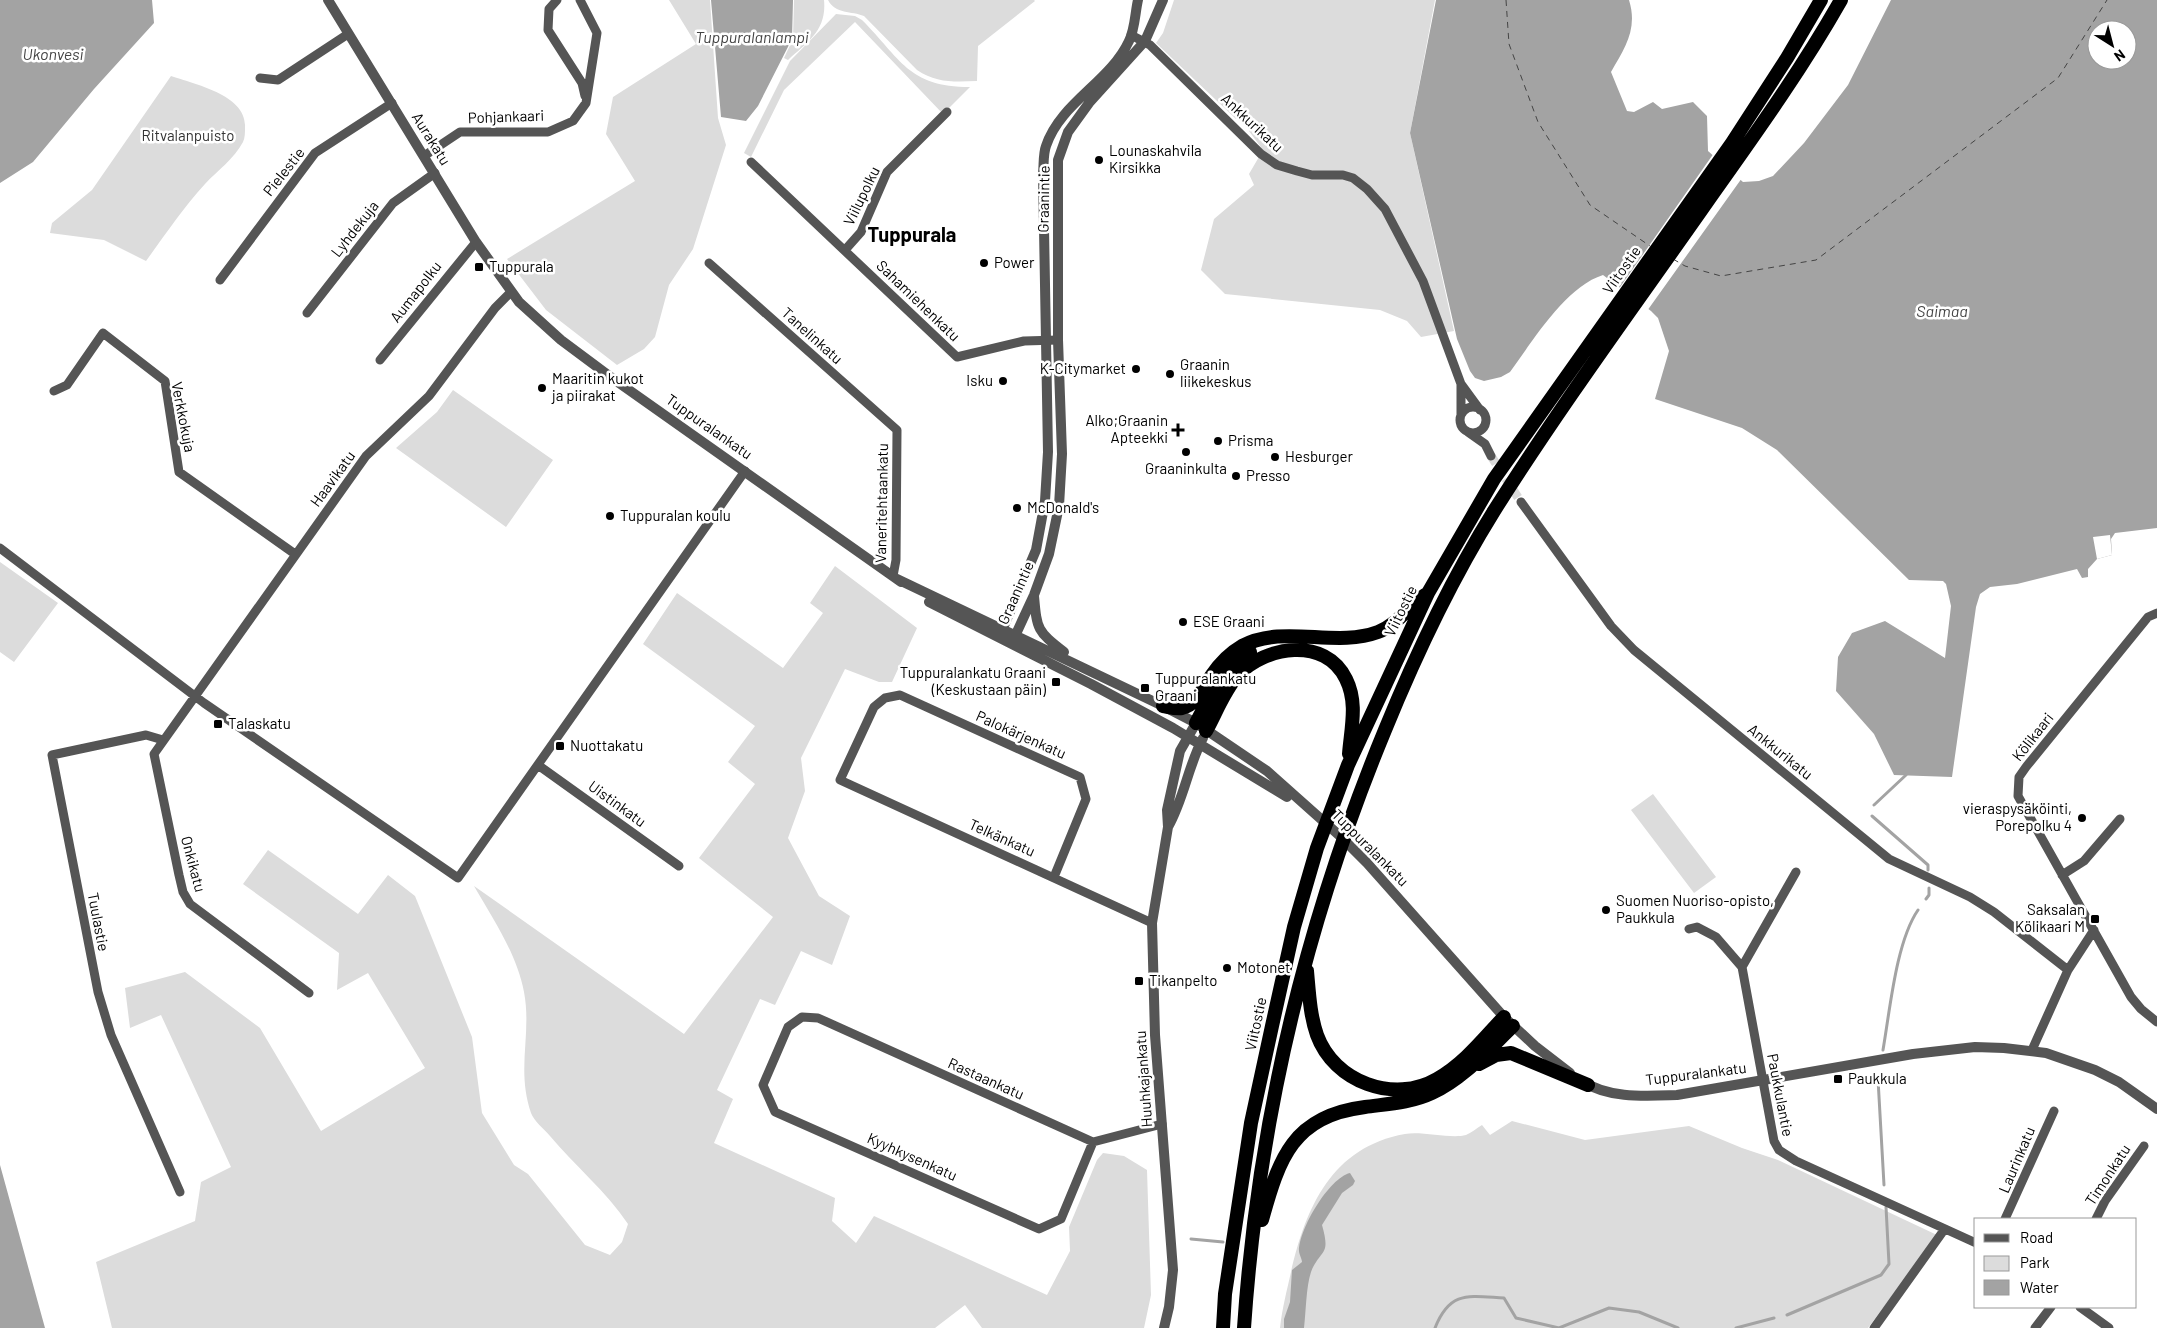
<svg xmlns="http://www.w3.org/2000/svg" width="2157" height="1328" font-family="Barlow,sans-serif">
<rect width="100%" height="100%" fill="#fff"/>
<path fill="#dcdcdc" d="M669 0H710L718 118 726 145 693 249 669 285 655 337 644 349 617 365 546 310 507 259 635 181 606 134 613 97 696 44Z
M794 0H824C827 30 808 42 788 60L784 58 793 39Z
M828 0H1034L1035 1 978 46 977 81C954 82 936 83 917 70L864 16C852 11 835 14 828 0Z
M1174 0H1435L1410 133 1454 331 1421 337 1407 321 1380 310 1225 294 1201 270 1214 219 1254 185 1249 174 1263 150 1249 131 1248 112 1236 119 1156 43 1163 33Z
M836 14 855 16 862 20C901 59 908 87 970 87L943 114 855 22 784 90 751 157 744 153 790 61Z
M171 76C194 84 247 95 245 127 245 132 245 138 243 142 234 159 218 170 205 184 183 208 165 235 146 261L104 240 50 233 52 223 92 190Z
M453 390 553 460 506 527 396 448 437 412Z
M0 562 58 603 14 662 0 652Z
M835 566 917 628 892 682H879L845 669 801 758 805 791 788 838 819 896 850 916 832 965 801 951 775 1005 760 999 717 1090 733 1099 714 1143 835 1198 832 1221 856 1243 874 1216 1047 1295 1070 1251 1069 1227 1097 1160 1103 1153 1124 1156 1147 1170 1151 1295 1144 1328H982L965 1305 935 1328H112L96 1262 195 1221 201 1182 231 1167 161 1015 130 1028 125 988 185 972 260 1028 321 1131 425 1068 368 973 337 990 339 953 243 884 268 850 358 914 388 875 415 896 472 1037 482 1113 514 1165 528 1174 585 1245 610 1255 622 1242 628 1224C606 1191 575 1166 550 1136 544 1129 534 1121 531 1113 516 1069 532 1034 524 992 517 954 493 919 474 886L684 1034 773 917 699 858 755 784 728 762 755 726 643 644 677 593 783 668 823 613 810 603Z
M1653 794 1716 877 1694 893 1631 810Z
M1512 1121 1585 1140 1689 1126 1742 1148 1778 1160 1937 1235 1868 1328H1280C1282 1309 1287 1290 1291 1272 1306 1207 1332 1147 1405 1134 1422 1131 1451 1139 1466 1135 1471 1133 1477 1128 1482 1125L1490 1135Z"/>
<path fill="#a3a3a3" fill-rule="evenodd" d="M0 0H152L154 23 94 89 33 162 0 183Z
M711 0H793L792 39 758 106 746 121 721 117Z
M1436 0H1629C1638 29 1625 48 1611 72L1627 111 1634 112 1653 102 1662 109 1693 102 1707 116 1708 151 1743 182 1759 181 1773 176 1804 143 1848 85 1891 0H2157V528L2115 533 2111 539 2112 555 2097 559 2088 569V577L2082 578 2077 569 2017 584 1990 587 1980 594 1976 607 1952 777 1894 775 1874 734 1836 691 1838 657 1852 633 1885 621 1945 658 1951 606 1946 584 1943 581 1909 580 1777 450 1742 428 1655 399 1669 351 1658 318 1651 311 1603 275C1565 287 1533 341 1510 372L1501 377 1484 381 1475 378 1470 371 1457 339 1410 133ZM2097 30H2127V60H2097Z
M0 1165 45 1328H0Z
M1350 1173 1355 1181 1353 1185 1342 1193 1322 1225C1331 1257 1321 1248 1311 1272 1306 1287 1306 1312 1304 1328H1284V1319L1290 1302 1292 1270 1302 1262C1302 1259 1299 1254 1299 1251 1299 1229 1329 1178 1350 1173Z"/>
<path fill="#fff" d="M1714 153 1742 178 1647 311 1618 290Z
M2110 535 2112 555 2097 559 2093 537Z"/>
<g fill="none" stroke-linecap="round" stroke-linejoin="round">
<path stroke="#a3a3a3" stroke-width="3" d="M1874 805 1906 775
M1872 816 1928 865V870
M1926 899 1929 895V888
M1883 1050C1890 1010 1896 942 1918 910
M1878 1079 1884 1185
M1191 1239 1223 1242
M1787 1315 1881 1275 1889 1264 1886 1207
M1435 1328C1450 1290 1469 1296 1504 1298L1516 1318 1559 1328 1609 1308 1639 1312 1678 1328
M1736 1328 1774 1318"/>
<path stroke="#444" stroke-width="1" stroke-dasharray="6 5" stroke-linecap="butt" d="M1506 0 1509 44 1538 122 1590 205 1650 246
M1673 259 1685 266 1721 276 1816 260 2058 78 2107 0"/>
<path stroke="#d9d9d9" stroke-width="9" stroke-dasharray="9 4.5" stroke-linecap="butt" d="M1491 456 1521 502"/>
<path stroke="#555" stroke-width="9" d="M557 0 549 9 548 30 582 83 585 96
M1131 35 1150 45 1261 154 1277 165 1297 171 1312 175H1343L1353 178 1367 189 1385 209 1423 281 1461 384V414
M260 78 278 80 348 34
M424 156 460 132H548L573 121 586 103 597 33 580 0
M751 162 957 357 1024 341 1058 340
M845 250 861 232 887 172 947 112
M709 263 897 430 896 560 893 576
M220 280 315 153 392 103
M307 313 393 203 435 173
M380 360 476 242
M1461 384 1480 410
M54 391 67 385 103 333 165 381 179 472 295 554
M1460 420a13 13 0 1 1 26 0a13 13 0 1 1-26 0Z
M1468 432 1485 444 1491 456
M1521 502 1611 626 1634 650 1889 859 1970 897 1994 912 2068 970
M0 548 204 703 458 878 745 471
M2157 613 2148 617 2026 767 2019 777 2018 796 2131 997 2141 1009 2157 1022
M163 740 146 735 52 755 98 992 111 1035 180 1192
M538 765 679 866
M1796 872 1742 967 1774 1141 1779 1150 1796 1161 1976 1243
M2062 875 2084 861 2120 819
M1054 877 1086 799 1080 777 900 695 885 698 874 707 840 780 1152 923
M1689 929 1697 927 1716 937 1742 967
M309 993 190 904 183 892 179 875 154 754 366 456 429 396 495 308 511 292
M2032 1050 2068 970 2094 930
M1093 1142 1061 1219 1039 1229 775 1112 763 1085 788 1027 802 1017 818 1018 1093 1142 1162 1124
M2005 1219 2054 1111
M2096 1219 2105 1201 2144 1146
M2080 1307 2109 1328
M1874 1328 1944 1230
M2035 1328 2051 1307"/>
<path stroke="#555" stroke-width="10" d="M328 0 476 242 519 302 561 340 612 378 901 582
M897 579 1163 706 1196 723 1267 771 1340 836 1367 863 1504 1017 1535 1046 1570 1073
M1034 596C1037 630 1037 631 1064 652
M929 602 1091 684 1173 728 1287 797
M1003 633V628L1036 550 1045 501 1048 452 1043 173C1044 165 1043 154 1046 146 1060 103 1110 82 1129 41 1135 29 1135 13 1138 0
M1011 637 1016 634 1034 595 1049 554 1059 506 1062 454 1058 340V160L1068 132 1089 103 1145 41 1163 0
M1168 827C1184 799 1188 766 1203 738
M1582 1081C1609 1099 1646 1096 1677 1095L1913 1054 1975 1047 2004 1048 2046 1053 2095 1070 2119 1082 2157 1109
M1164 1328 1169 1307 1173 1270 1155 1035 1152 923 1168 827 1167 810 1180 751 1196 723"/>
<path stroke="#000" stroke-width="14" d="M1163 706C1169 707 1176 709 1182 708 1198 704 1203 687 1212 675 1220 663 1230 653 1242 646 1284 624 1335 648 1378 632 1397 625 1409 606 1425 595
M1196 723C1210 697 1223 668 1250 652
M1206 731C1216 713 1224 691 1238 675 1265 646 1325 636 1346 679 1358 703 1351 728 1349 754
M1307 971C1309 993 1310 1015 1317 1035 1334 1082 1394 1104 1437 1079 1464 1064 1484 1038 1504 1017
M1479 1064 1496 1055 1511 1053 1588 1085
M1262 1220C1279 1158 1293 1116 1365 1107 1387 1104 1411 1103 1432 1093 1463 1079 1488 1050 1513 1026
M1223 1328 1225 1294 1251 1123 1272 1026 1294 927 1317 848 1348 765 1428 593 1494 479 1732 143 1787 58 1821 0
M1244 1328C1258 1122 1306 921 1385 730 1416 654 1451 580 1494 511 1563 402 1640 298 1714 192 1758 130 1803 67 1841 0"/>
</g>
<g fill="#000" stroke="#fff" stroke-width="2">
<circle cx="1099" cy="160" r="5"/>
<circle cx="984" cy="263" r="5"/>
<rect x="474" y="262" width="10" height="10" rx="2.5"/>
<circle cx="1136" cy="369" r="5"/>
<circle cx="1170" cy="374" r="5"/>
<circle cx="1003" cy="381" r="5"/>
<circle cx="542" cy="388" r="5"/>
<path d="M1175.5 422.5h5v5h5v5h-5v5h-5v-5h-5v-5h5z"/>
<circle cx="1218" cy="441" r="5"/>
<circle cx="1186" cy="452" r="5"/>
<circle cx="1275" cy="457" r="5"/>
<circle cx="1236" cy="476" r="5"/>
<circle cx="1017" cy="508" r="5"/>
<circle cx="610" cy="516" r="5"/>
<circle cx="1183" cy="622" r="5"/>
<rect x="1051" y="677" width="10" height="10" rx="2.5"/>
<rect x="1140" y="683" width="10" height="10" rx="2.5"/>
<rect x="213" y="719" width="10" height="10" rx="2.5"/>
<rect x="555" y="741" width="10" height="10" rx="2.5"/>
<circle cx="2082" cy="818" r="5"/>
<circle cx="1606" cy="910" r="5"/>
<rect x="2090" y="914" width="10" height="10" rx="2.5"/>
<circle cx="1227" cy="968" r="5"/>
<rect x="1134" y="976" width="10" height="10" rx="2.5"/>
<rect x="1833" y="1074" width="10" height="10" rx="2.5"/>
</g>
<g text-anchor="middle" stroke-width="5" stroke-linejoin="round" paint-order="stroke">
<g font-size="15" fill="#000" stroke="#fff">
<text transform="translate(506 117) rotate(-2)" y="5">Pohjankaari</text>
<text transform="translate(1252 123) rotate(43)" y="5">Ankkurikatu</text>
<text transform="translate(431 139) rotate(58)" y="5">Aurakatu</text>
<text transform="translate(284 172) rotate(-52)" y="5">Pielestie</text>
<text transform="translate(862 196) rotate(-64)" y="5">Viilupolku</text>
<text transform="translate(1044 199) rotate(-89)" y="5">Graanintie</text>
<text transform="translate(355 229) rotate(-52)" y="5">Lyhdekuja</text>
<text transform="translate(1622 270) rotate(-55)" y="5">Viitostie</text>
<text transform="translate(416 292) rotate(-52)" y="5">Aumapolku</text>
<text transform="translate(918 301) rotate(44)" y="5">Sahamiehenkatu</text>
<text transform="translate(812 336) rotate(42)" y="5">Tanelinkatu</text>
<text transform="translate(183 417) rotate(79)" y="5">Verkkokuja</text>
<text transform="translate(709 427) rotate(35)" y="5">Tuppuralankatu</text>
<text transform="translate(333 479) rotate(-54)" y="5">Haavikatu</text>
<text transform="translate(882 503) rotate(-89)" y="5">Vaneritehtaankatu</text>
<text transform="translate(1016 593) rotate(-66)" y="5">Graanintie</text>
<text transform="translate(1401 611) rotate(-64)" y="5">Viitostie</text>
<text transform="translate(1021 735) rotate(24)" y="5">Palokärjenkatu</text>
<text transform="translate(2033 737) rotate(-52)" y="5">Kölikaari</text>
<text transform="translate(1780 752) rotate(39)" y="5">Ankkurikatu</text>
<text transform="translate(617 804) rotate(36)" y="5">Uistinkatu</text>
<text transform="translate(1002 838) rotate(24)" y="5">Telkänkatu</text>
<text transform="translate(1370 848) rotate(45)" y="5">Tuppuralankatu</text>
<text transform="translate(193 864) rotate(75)" y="5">Onkikatu</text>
<text transform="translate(98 922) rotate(79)" y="5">Tuulastie</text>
<text transform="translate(1256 1024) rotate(-78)" y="5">Viitostie</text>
<text transform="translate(1696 1074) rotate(-7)" y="5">Tuppuralankatu</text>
<text transform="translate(986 1079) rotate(24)" y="5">Rastaankatu</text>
<text transform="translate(1144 1079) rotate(-94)" y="5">Huuhkajankatu</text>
<text transform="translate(1780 1095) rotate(79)" y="5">Paukkulantie</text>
<text transform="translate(912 1157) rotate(24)" y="5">Kyyhkysenkatu</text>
<text transform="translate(2017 1160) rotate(-67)" y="5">Laurinkatu</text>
<text transform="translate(2108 1175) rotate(-57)" y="5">Timonkatu</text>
</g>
<g font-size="15" fill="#333" stroke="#fff">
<text x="188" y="141">Ritvalanpuisto</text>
</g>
<g font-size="15" fill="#000" stroke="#fff" text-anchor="start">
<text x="1109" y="156">Lounaskahvila<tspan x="1109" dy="17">Kirsikka</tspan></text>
<text x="994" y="268">Power</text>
<text x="489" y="272">Tuppurala</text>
<text x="1180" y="370">Graanin<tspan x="1180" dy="17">liikekeskus</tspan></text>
<text x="1126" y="374" text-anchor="end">K-Citymarket</text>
<text x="552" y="384">Maaritin kukot<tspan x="552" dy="17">ja piirakat</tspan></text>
<text x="993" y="386" text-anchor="end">Isku</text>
<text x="1168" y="426" text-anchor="end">Alko;Graanin<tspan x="1168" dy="17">Apteekki</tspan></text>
<text x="1228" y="446">Prisma</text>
<text x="1285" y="462">Hesburger</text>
<text x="1186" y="474" text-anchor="middle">Graaninkulta</text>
<text x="1246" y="481">Presso</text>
<text x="1027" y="513">McDonald's</text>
<text x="620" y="521">Tuppuralan koulu</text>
<text x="1193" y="627">ESE Graani</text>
<text x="1046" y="678" text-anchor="end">Tuppuralankatu Graani<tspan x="1046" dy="17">(Keskustaan päin)</tspan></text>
<text x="1155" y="684">Tuppuralankatu<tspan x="1155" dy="17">Graani</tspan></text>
<text x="228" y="729">Talaskatu</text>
<text x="570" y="751">Nuottakatu</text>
<text x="2072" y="814" text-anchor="end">vieraspysäköinti,<tspan x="2072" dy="17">Porepolku 4</tspan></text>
<text x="1616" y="906">Suomen Nuoriso-opisto,<tspan x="1616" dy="17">Paukkula</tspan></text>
<text x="2085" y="915" text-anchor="end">Saksalan<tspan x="2085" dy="17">Kölikaari M</tspan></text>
<text x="1237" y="973">Motonet</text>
<text x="1149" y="986">Tikanpelto</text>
<text x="1848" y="1084">Paukkula</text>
</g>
<g font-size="16" font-style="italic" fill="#444" stroke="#fff">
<text x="752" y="43">Tuppuralanlampi</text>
<text x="53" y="60">Ukonvesi</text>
<text x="1942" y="317">Saimaa</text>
</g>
<g font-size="20" font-weight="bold" fill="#000" stroke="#fff">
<text x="912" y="242">Tuppurala</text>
</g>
</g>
<rect x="1974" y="1218" width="162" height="90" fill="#ffffff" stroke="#999999"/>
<rect x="1984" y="1234" width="25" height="8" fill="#555555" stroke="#999999"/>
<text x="2020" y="1243" font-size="15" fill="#000000">Road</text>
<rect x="1984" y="1256" width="25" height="15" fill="#dcdcdc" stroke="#999999"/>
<text x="2020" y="1268" font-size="15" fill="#000000">Park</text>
<rect x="1984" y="1280" width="25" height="15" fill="#a3a3a3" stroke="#999999"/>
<text x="2020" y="1293" font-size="15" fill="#000000">Water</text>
<g transform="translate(2112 45) rotate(144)"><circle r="24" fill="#ffffff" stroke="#999999"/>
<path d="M0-4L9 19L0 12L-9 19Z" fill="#000000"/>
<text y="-8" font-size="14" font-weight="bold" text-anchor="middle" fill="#000000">N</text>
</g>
</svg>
